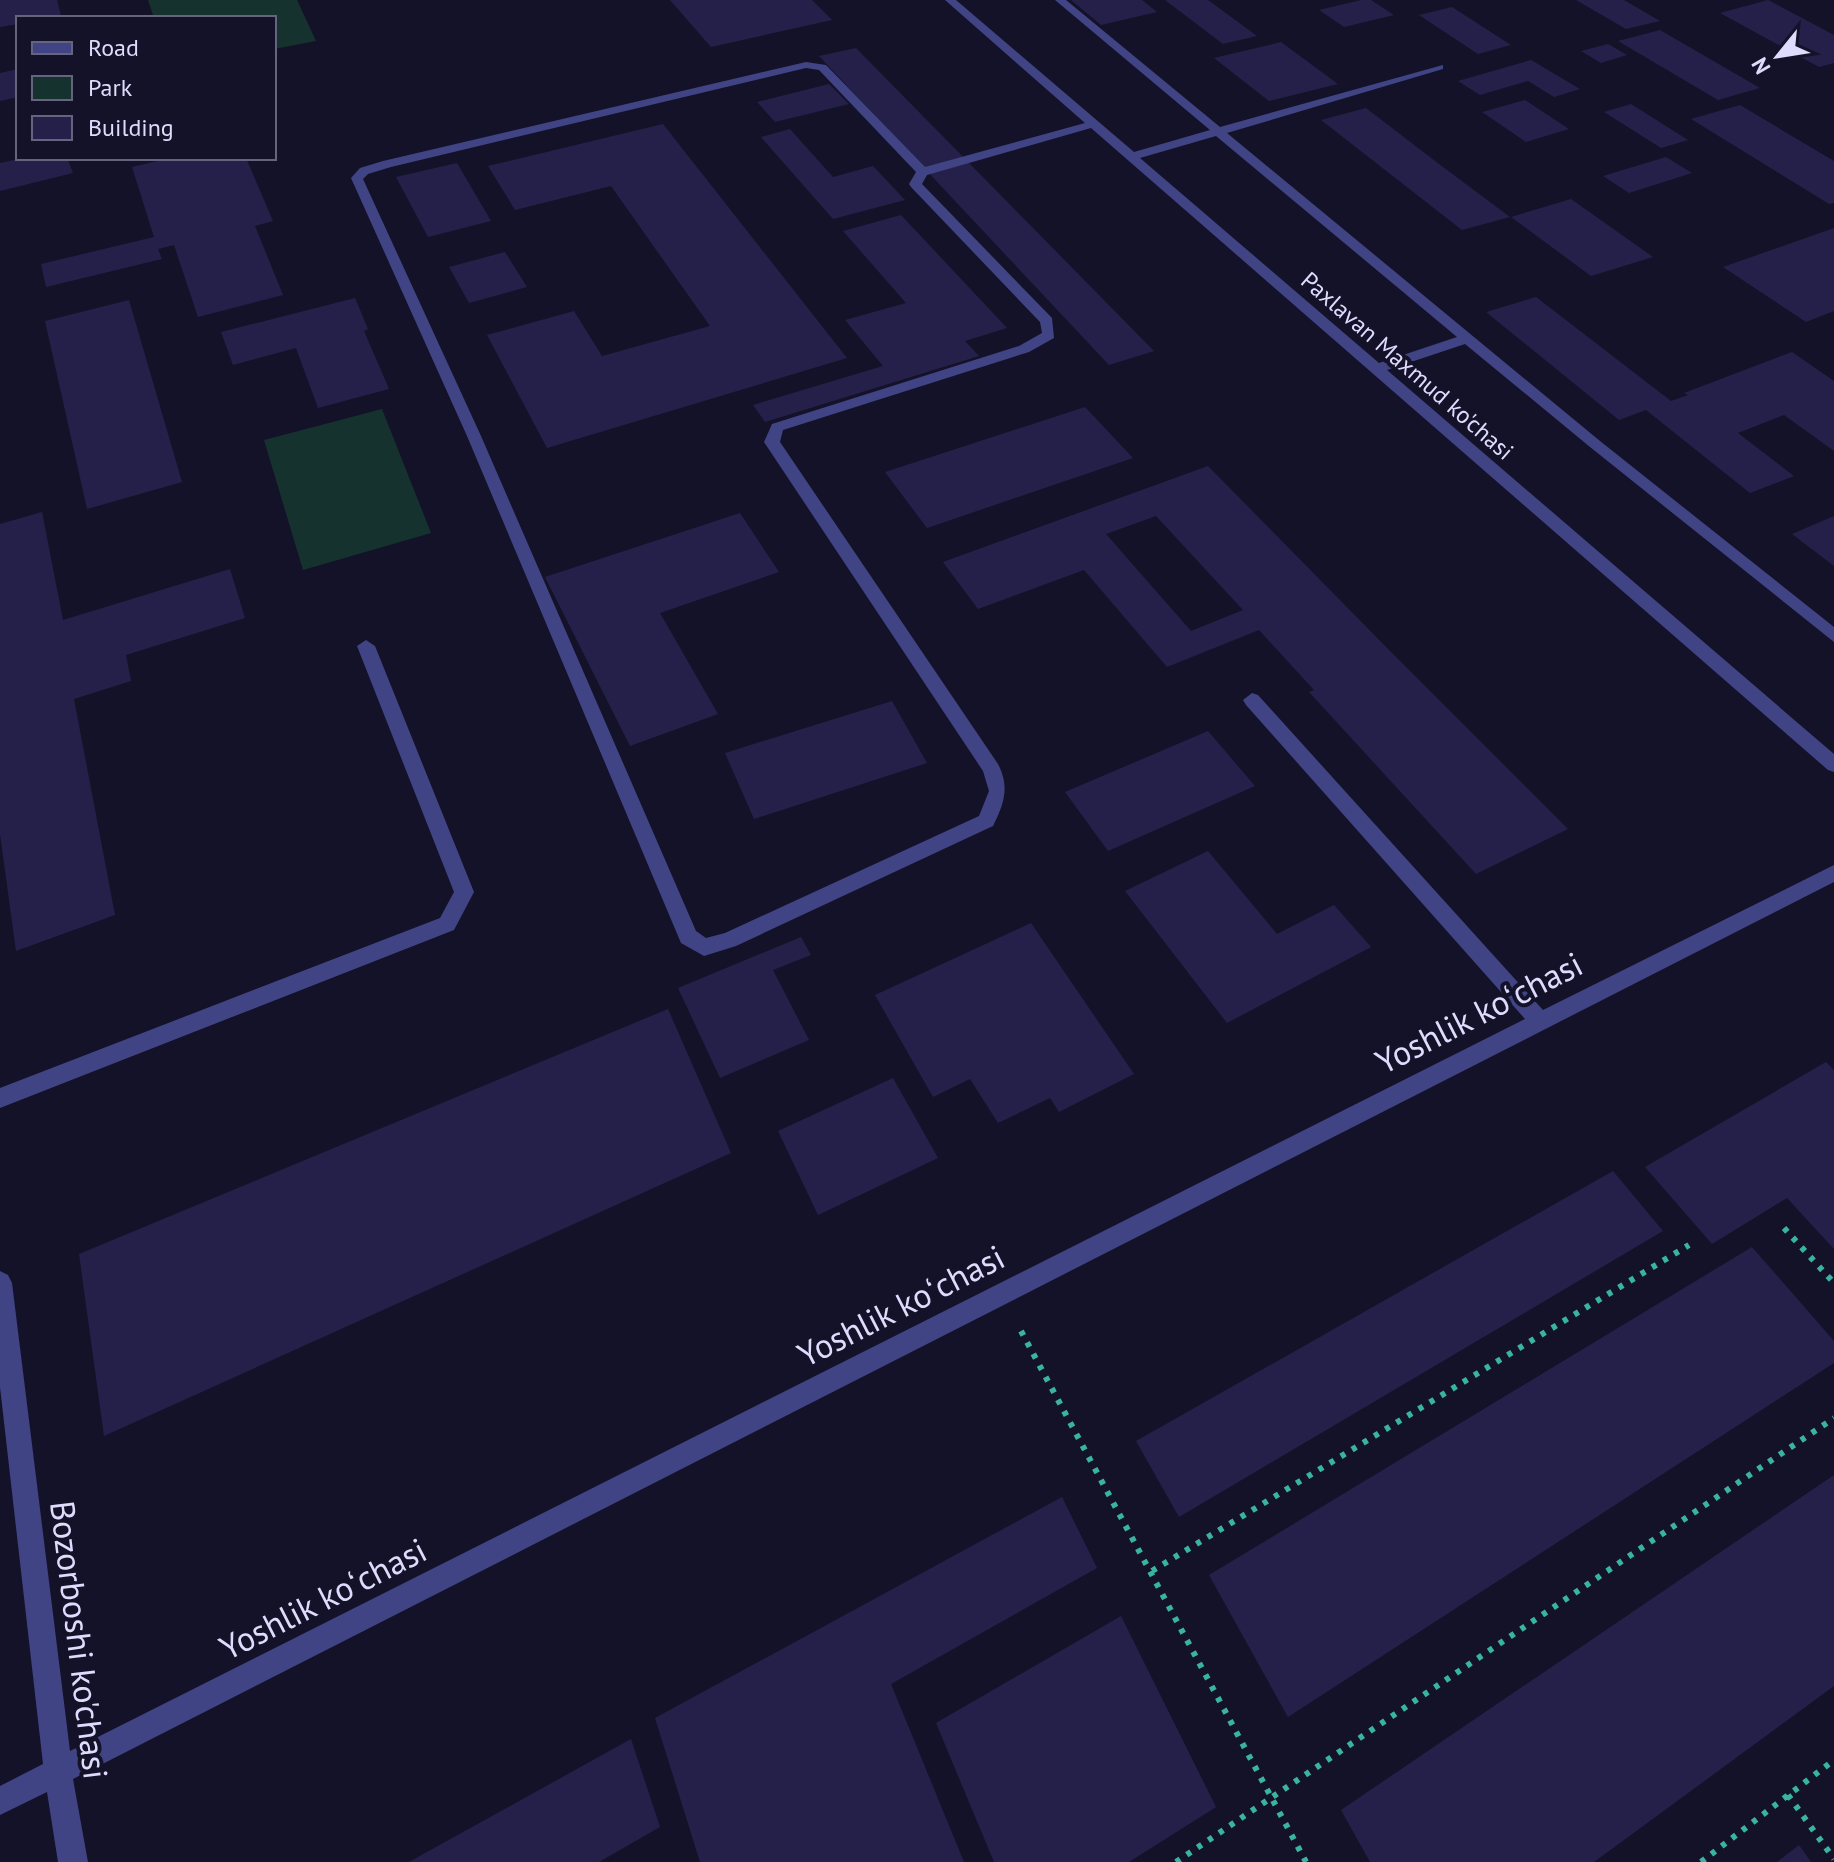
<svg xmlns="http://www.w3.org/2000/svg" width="1834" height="1862" font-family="'PT Sans',sans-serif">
<rect width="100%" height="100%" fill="#141229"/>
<path fill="#16322f" d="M148 0H297L316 41 274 49V18H154Z
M382 409 431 533 303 570 264 440Z"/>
<path fill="#252049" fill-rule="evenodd" d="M0 0H57L61 16 18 18V24L0 27Z
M670 0H812L832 20 711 47Z
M1071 0H1142L1157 12 1101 25Z
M1165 0H1208L1257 36 1223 44Z
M1361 0H1371L1394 15 1344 27 1319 10Z
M1576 0H1624L1660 21 1626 29Z
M1768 0 1834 35V63L1819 67 1720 13Z
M1452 7 1511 45 1478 54 1419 15Z
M1660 30 1760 88 1718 100 1618 41Z
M1281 42 1338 84 1269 101 1214 58Z
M1608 44 1627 55 1601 63 1581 51Z
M856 48 1154 351 1109 365 819 56Z
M1531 60 1580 89 1554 97 1528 81 1480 95 1458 81Z
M18 69V97L0 101V73Z
M829 84 849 104 775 122 757 102Z
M1525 100 1569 129 1526 142 1482 112Z
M1631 104 1688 140 1661 148 1604 112Z
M1740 105 1834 161V203L1829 204 1691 119Z
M1366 108 1439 164 1510 217 1462 230 1321 120Z
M663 124 847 358 547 448 487 335 574 311 602 356 710 326 611 186 515 210 488 166Z
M790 129 833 177 873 166 905 200 833 219 761 137Z
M1666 157 1692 173 1629 193 1603 176Z
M23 158H67L73 173 0 191V163Z
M171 158H246L273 221 255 226 283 295 198 317 174 245 158 249 162 259 46 287 41 264 154 237 132 167Z
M457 163 491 221 428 237 396 177Z
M1571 199 1653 257 1591 276 1511 217Z
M901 215 1007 328 965 341 979 356 765 422 753 405 883 366 845 320 906 303 843 231Z
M1834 228V311L1806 322 1723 267Z
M505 252 527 287 469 303 449 267Z
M1536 297 1671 401 1688 395 1684 393 1792 352 1834 381V451L1784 415 1738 433 1794 476 1750 493 1646 410 1619 420 1486 312Z
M355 298 368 329 364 331 389 389 318 408 296 348 233 365 221 332Z
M129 300 182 482 87 509 45 321Z
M1085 407 1133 458 927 528 885 472Z
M1208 466 1395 656 1568 829 1476 874 1309 692 1314 690 1259 630 1167 667 1084 570 978 609 943 562ZM1156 516 1243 610 1191 631 1106 534Z
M42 512 63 620 230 569 245 618 126 655 131 681 74 699 115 915 16 951 0 834V524Z
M740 513 779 572 660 613 718 714 630 746 545 577Z
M1834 516V566L1792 534Z
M892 701 927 763 754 819 725 753Z
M1208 731 1255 786 1108 851 1065 792Z
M1208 851 1277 934 1334 905 1371 947 1227 1023 1125 891Z
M1031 923 1134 1074 1059 1112 1050 1098 998 1123 970 1079 933 1097 875 995Z
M801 937 811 955 773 970 809 1040 720 1078 678 988Z
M668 1009 731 1153 104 1436 79 1254Z
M1826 1062 1834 1070V1249L1787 1198 1712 1244 1645 1167Z
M893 1078 938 1158 818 1215 778 1131Z
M1613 1171 1663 1231 1179 1517 1136 1441Z
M1752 1247 1834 1341V1363L1288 1717 1209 1575Z
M1834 1475V1686L1594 1862H1370L1341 1810Z
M1062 1497 1097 1568 891 1684 964 1862H700L655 1718Z
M1121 1616 1216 1807 1129 1862H994L936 1723Z
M631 1739 660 1827 599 1862H409Z
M1799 1845 1811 1862H1777Z"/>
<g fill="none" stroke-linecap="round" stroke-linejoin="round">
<path stroke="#39b4a3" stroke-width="6" stroke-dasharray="5 8" stroke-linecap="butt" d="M1784 1228 1834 1283
M1021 1331 1306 1862
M1152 1571 1689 1245
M1788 1795 1834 1859
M1176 1862 1834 1418
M1701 1862 1834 1760"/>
<path fill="#414484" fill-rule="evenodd" d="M945 0H956L1134 152 1210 130 1055 0H1066L1220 127 1443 65V69L1227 133 1600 441 1834 627V642L1590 447 1465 344 1387 370 1834 754V772L1828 770 1091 128 927 175 922 184 1052 318 1054 338 1029 352 783 430 780 442 998 764C1010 787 1004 804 993 826L736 946 704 956 681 943 467 436 351 178 360 168 383 161 806 62 826 65 925 167 1085 123ZM806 68 819 70 916 172 909 184 911 187 1040 322 1042 333 1019 346 772 424 764 442 983 771 989 791 979 816 725 933 706 938 696 931 481 436 363 179 368 174 391 167ZM1216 136 1457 337 1379 363 1140 158Z
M366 640 375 646 474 892 454 930 0 1108V1088L440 918 454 892 357 646Z
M1252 693 1258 695 1543 1010 1834 865V882L73 1779 88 1862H58L47 1792 0 1815V1786L43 1764 0 1387V1271L8 1275 12 1283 70 1751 1525 1019 1246 705 1243 700Z"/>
</g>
<g text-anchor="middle" stroke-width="8" stroke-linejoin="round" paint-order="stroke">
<g font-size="24" fill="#dedcfd" stroke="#141229">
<text transform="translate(1407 366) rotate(41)" y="8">Paxlavan Maxmud ko'chasi</text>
</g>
<g font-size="34" fill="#dedcfd" stroke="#141229">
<text transform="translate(1479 1013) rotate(-27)" y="12">Yoshlik koʻchasi</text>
<text transform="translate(901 1306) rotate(-27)" y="12">Yoshlik koʻchasi</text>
<text transform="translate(323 1599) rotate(-27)" y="12">Yoshlik koʻchasi</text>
<text transform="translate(79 1640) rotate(83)" y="12">Bozorboshi ko'chasi</text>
</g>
</g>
<rect x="16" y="16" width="260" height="144" fill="#141229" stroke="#65637e" stroke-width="2"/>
<rect x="32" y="42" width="40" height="12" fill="#414484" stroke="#65637e" stroke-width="2"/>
<text x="88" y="56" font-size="24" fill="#dedcfd">Road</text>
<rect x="32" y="76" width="40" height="24" fill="#16322f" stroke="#65637e" stroke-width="2"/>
<text x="88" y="96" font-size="24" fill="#dedcfd">Park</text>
<rect x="32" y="116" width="40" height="24" fill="#252049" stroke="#65637e" stroke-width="2"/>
<text x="88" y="136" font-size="24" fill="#dedcfd">Building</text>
<g transform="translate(1778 56) rotate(240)" stroke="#141229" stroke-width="6" paint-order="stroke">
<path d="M0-6L14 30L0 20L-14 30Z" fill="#dedcfd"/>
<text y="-12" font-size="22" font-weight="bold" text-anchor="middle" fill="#dedcfd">N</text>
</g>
</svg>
